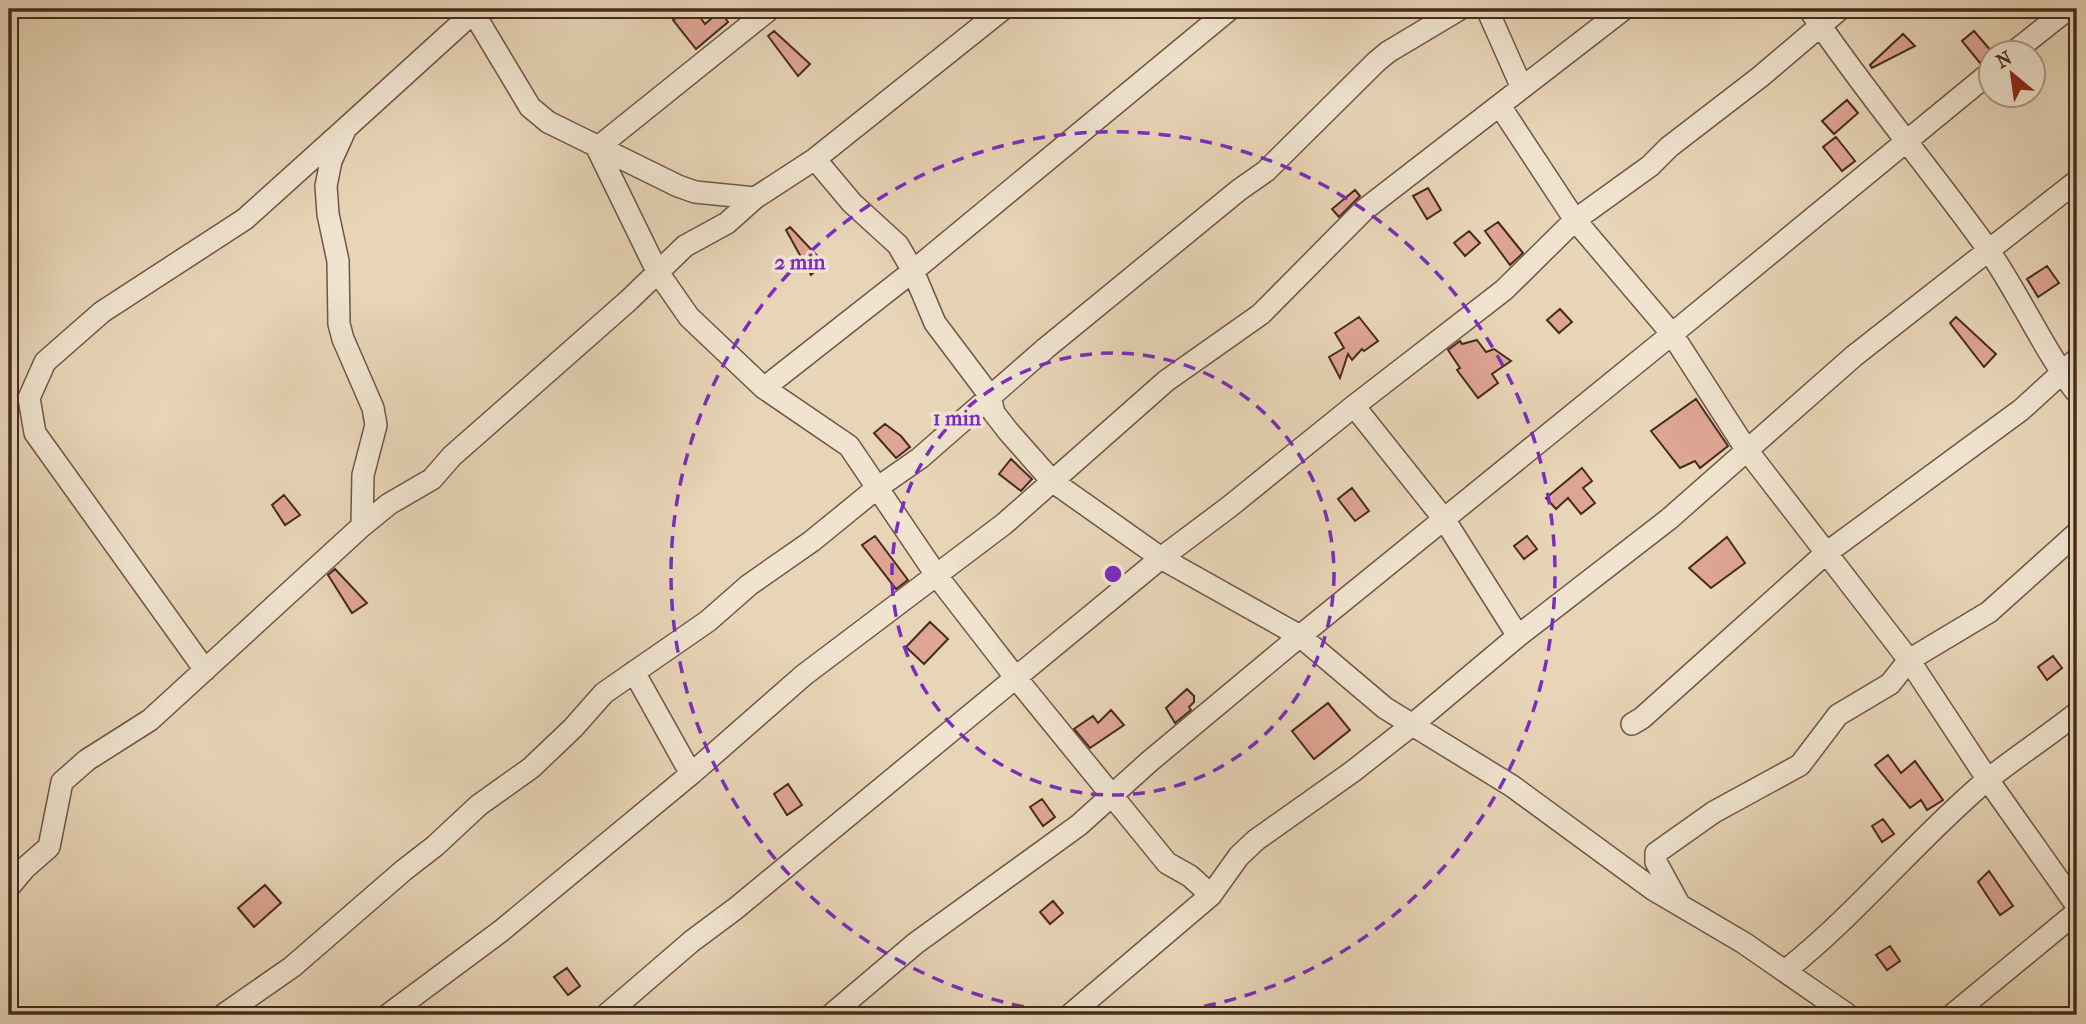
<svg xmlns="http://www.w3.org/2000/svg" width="2086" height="1024" font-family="'IM FELL French Canon',serif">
<rect width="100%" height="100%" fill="#e8d5b7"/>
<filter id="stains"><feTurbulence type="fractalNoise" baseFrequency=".00286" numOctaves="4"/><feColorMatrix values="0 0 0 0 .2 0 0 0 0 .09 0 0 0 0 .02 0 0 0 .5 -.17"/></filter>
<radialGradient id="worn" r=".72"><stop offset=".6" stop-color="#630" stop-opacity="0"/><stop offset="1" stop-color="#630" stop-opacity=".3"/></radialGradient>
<path fill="#dea593" stroke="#452b1f" stroke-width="2" d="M692 9H694L705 24 720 11 728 22 696 49 673 20Z
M774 31 810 64 798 76 768 36Z
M1974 31 1992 52 1980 63 1962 41Z
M1903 34 1915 46 1872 68 1870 65Z
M1847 100 1858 113 1834 134 1822 121Z
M1836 137 1855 161 1842 171 1823 147Z
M1428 188 1441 210 1427 219 1413 196Z
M1355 190 1360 196 1339 217 1332 209Z
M1498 222 1523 253 1510 265 1485 231Z
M790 227 824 263 811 275 786 230Z
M1469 231 1480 243 1465 256 1454 243Z
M2047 266 2059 283 2038 297 2027 279Z
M1560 309 1572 322 1559 333 1547 320Z
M1359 317 1378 341 1364 351 1362 349 1352 360 1348 354 1340 378 1329 357 1344 348 1335 333Z
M1956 317 1996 354 1984 367 1950 323Z
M1477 340 1486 352 1494 349 1511 361 1492 374 1498 383 1478 398 1457 370 1460 368 1448 350 1460 341 1462 344Z
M1696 399 1728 446 1700 468 1695 461 1680 468 1651 431Z
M885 424 901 436 910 447 896 458 874 433Z
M1011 459 1032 479 1021 491 999 474Z
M1582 468 1592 481 1583 488 1595 503 1581 514 1568 498 1556 509 1546 498Z
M1352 488 1369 511 1355 521 1338 499Z
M284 495 300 515 285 525 272 505Z
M875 536 908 580 896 589 862 545Z
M1527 536 1537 549 1524 559 1514 546Z
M1727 537 1745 563 1711 588 1689 568Z
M335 569 367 603 352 613 328 575Z
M930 622 948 639 924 664 906 647Z
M2053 656 2062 668 2047 680 2038 667Z
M1187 689 1194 696V702L1189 707 1191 710 1175 723 1166 708Z
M1328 703 1350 730 1314 759 1292 731Z
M1111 710 1124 725 1090 748 1074 729 1093 716 1098 723Z
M1888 755 1901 773 1915 761 1943 800 1927 810 1921 800 1910 808 1875 765Z
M788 784 802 805 787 815 774 794Z
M1042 799 1055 817 1043 826 1030 807Z
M1883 819 1894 834 1882 842 1872 826Z
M1989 871 2013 906 2000 915 1978 882Z
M265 885 281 903 254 927 238 908Z
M1053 901 1063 913 1050 924 1040 912Z
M1890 946 1900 961 1887 970 1876 955Z
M567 968 580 986 568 995 554 977Z"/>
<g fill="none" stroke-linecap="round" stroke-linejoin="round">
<defs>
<path id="street" d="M770 9 597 148 657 271 689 317 764 388 849 446 937 576 1016 678 1167 863 1190 876 1211 895
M1487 9 1522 88
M1809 9C1864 91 1929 167 1987 248 2020 295 2042 348 2077 393
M473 12 530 107 548 122 678 186 695 192 755 198 815 159 1003 9
M2014 52 2068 9
M1500 106 1575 220 1672 334 1746 449 1909 660 1988 780 2077 906
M346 128 477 9
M815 159 852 203 898 245 913 271 935 323 990 396 994 413 1008 431 1052 481 1161 558 1300 636 1385 708 1512 786 1654 890 1744 943 1848 1015
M764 388 913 271 1230 9
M1354 406 1444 519 1518 636
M362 526 389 504 432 479 452 456 629 300 685 246 727 223 755 198
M634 672 691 774
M1632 724 1642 718 1825 554 2021 410 2077 359
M9 887 25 868 49 847 62 782 87 760 150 720 362 526 363 475 376 425 373 408 343 339 339 324 338 261 328 214 326 186 331 161 346 128 245 219 102 312 45 362 29 398 35 433 205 670
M1679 904 1656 862V853L1714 812 1800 765 1838 715 1890 684 1909 660 1989 612 2077 533
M1786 970C1858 913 1916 840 1987 780 2016 757 2048 736 2077 713
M223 1015 292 967 404 870 435 846 479 805 531 768 573 728 604 693 708 621 749 585 812 541 877 488 920 458 1046 348 1239 190 1266 171 1376 62 1388 52 1460 9
M388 1015 501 931 691 774 804 675 1004 524 1166 381 1261 314 1364 210 1624 9
M606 1015 692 941 735 909 1161 558 1229 507 1354 406 1504 290 1575 220 1650 166 1669 147 1760 77 1840 9
M831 1015 916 943 1079 825 1150 761 1300 636 1672 334 1992 71
M1070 1015 1211 895 1239 856 1256 840 1352 772 1412 725 1518 636 1669 519 1854 356 2077 181
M1952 1015 2077 912"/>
</defs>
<use href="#street" stroke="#6e5645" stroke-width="24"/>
<use href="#street" stroke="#f0e4d0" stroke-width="21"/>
</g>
<g fill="none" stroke="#7b2cbf" stroke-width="3.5" stroke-dasharray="12 9">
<circle cx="1113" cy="574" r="221"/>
<path d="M1086 1015A442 442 0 1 1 1140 1015"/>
</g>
<circle cx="1113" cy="574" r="10" fill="#7b2cbf" stroke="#f0e4d0" stroke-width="3.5"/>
<g font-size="21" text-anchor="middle" font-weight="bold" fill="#7b2cbf" stroke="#f0e4d0" stroke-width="7" stroke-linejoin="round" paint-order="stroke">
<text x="800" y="269">2 min</text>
<text x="957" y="425">1 min</text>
</g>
<rect width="2086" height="1024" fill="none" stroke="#e8d5b7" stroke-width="35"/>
<rect x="10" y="10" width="2065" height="1003" fill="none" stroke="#452b1f" stroke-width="3.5"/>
<rect x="18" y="18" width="2051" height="989" fill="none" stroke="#452b1f" stroke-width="2"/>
<g transform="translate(2012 74) rotate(331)"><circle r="33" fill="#f0e4d0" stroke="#ac9a89" stroke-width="2"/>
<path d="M0-5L12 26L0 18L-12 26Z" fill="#8f2418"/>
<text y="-10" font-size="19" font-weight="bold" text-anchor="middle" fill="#452b1f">N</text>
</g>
<rect width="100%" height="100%" filter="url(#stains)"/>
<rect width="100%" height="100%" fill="url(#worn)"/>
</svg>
